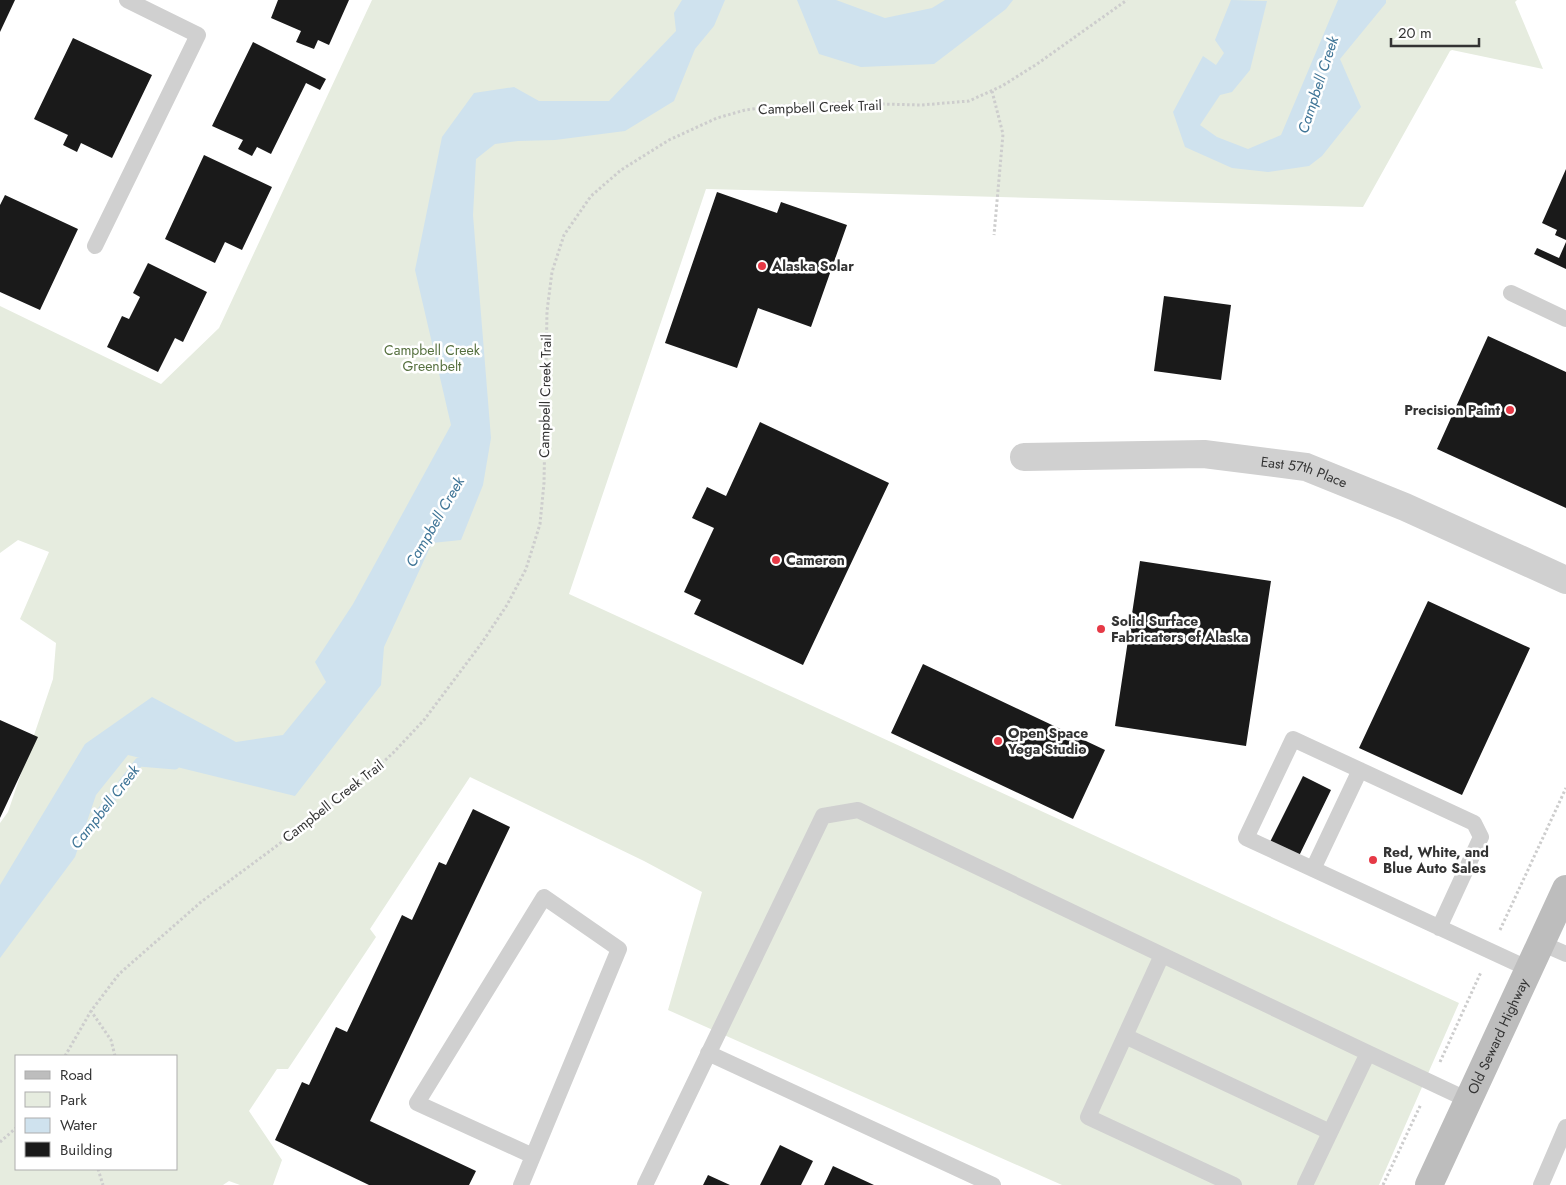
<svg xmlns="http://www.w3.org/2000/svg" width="1566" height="1185" font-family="Jost,sans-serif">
<rect width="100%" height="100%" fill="#fff"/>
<path fill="#e6ecdf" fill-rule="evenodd" d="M372 0H1517L1515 2 1543 69 1452 50 1450 51 1363 207 706 189 569 594 1459 1003 1379 1185H1062L668 1010 702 892 644 861 470 777 370 929 376 937 288 1069H277L249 1111 282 1160 273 1185H240L229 1181 223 1185H0V823L8 812 53 679 56 643 20 619 49 552 18 540 0 553V306L161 384 219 328ZM16 1056H176V1169H16Z"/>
<path fill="#cfe2ee" d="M682 0H725L714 26 695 49 674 101 625 131 555 140 518 141 495 144 476 159 473 215 491 438 483 485 461 540 432 543 384 647 381 685 295 796 128 755 96 795 75 857 0 958V885L85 744 152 697 236 742 283 735 326 682 315 662 353 604 451 425 415 270 442 137 474 93 514 87 539 101H609L676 31 674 13Z
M797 0H836L885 18 932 8 945 0H1013L1006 9 934 64 861 67 819 54Z
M1231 0 1267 1 1250 70 1232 92 1220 95 1200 125 1217 137 1248 149 1281 135 1338 0H1386V3L1340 59 1361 107 1322 156 1309 166 1268 172 1232 168 1185 147 1173 112 1203 56 1216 65 1224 53 1215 40Z"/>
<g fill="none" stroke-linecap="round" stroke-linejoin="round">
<path stroke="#cfe2ee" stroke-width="9" d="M75 846 139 762 175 765"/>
</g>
<path fill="#1a1a1a" d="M0 0H15L0 32Z
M278 0H349L329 45 318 40 314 49 296 42 301 31 271 18Z
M73 38 152 75 112 158 81 143 77 152 63 145 68 135 34 119Z
M253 42 326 79 320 90 306 83 271 154 257 147 252 156 238 149 243 140 212 126Z
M204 155 272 187 242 250 225 242 215 263 165 239Z
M1566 169V240L1555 235 1557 230 1542 223Z
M717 192 777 213 781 202 847 225 811 327 758 308 737 368 665 343Z
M5 195 78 229 40 310 0 292V205Z
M1566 242V269L1534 254 1537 248 1559 258Z
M148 263 207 292 183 342 175 338 158 372 107 347 122 316 129 319 140 297 133 293Z
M1164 296 1231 305 1221 380 1154 371Z
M1488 336 1566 372V508L1437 449Z
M760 422 889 483 803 665 694 614 701 600 684 592 714 528 692 518 707 487 726 496Z
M1140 561 1271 581 1246 746 1115 726Z
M1428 601 1530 648 1462 795 1359 748Z
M923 664 1105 750 1073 819 891 733Z
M0 720 38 737 0 818Z
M1303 776 1331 790 1298 858 1269 844Z
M473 809 510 827 370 1121 476 1171 469 1185H369L275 1140 302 1082 309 1085 336 1027 347 1032 402 915 412 920 439 862 446 865Z
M780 1145 813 1161 801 1185H760Z
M833 1166 874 1185H824Z
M708 1175 730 1185H703Z"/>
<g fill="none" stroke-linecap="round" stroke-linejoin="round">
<path stroke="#cdcdcd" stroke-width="3" stroke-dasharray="2.5 2.5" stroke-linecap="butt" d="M992 91 1003 134 994 235
M1500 930 1566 788
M65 1056 91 1011
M115 1056 111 1040 91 1011 119 974 201 902 352 790 393 753 424 720 481 644 507 605 526 569 540 524 544 483 547 311 552 272 564 235 591 196 621 170 669 140 717 118 745 110 776 106 837 103 922 105 969 101 1002 86 1037 64 1127 0
M1440 1062 1481 972
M0 1142 16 1128
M98 1169 103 1185
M1383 1185 1421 1104"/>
<path stroke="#d0d0d0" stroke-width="16" d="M95 246 198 35 127 0
M1511 293 1566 319
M1313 869 1360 770
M1439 928 1481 837 1474 823 1293 739 1246 838 1529 969
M1541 943 1566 954
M1162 955 1088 1117 1234 1185
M1125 1036 1330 1132
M708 1053 993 1185
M521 1185 619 949 544 897 417 1103 533 1156
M645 1185 823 816 858 810 1368 1053
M1305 1185 1368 1053 1468 1100
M1541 1185 1566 1127"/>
<path stroke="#d0d0d0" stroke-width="28" id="s1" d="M1024 457 1204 454 1306 467 1405 507 1566 580"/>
<path stroke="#bdbdbd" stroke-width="28" id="s2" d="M1429 1185 1566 889"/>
</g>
<g fill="#e63946" stroke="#fff" stroke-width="2">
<circle cx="762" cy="266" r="5"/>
<circle cx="1510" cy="410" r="5"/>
<circle cx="776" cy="560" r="5"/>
<circle cx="1101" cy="629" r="5"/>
<circle cx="998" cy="741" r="5"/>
<circle cx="1373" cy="860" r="5"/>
</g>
<g text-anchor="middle" stroke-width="5" stroke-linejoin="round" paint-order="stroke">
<g font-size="14" fill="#333" stroke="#fff">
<text transform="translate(820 107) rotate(-2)" y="5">Campbell Creek Trail</text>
<text transform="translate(545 396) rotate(-89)" y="5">Campbell Creek Trail</text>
<text dy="5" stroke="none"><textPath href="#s1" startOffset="282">East 57th Place</textPath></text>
<text transform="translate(333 801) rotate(-38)" y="5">Campbell Creek Trail</text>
<text dy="5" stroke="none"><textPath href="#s2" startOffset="164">Old Seward Highway</textPath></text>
</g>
<g font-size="14" font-weight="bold" fill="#333" stroke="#fff" text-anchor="start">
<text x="772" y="271">Alaska Solar</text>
<text x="1500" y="415" text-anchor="end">Precision Paint</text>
<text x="786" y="565">Cameron</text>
<text x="1111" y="626">Solid Surface<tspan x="1111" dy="16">Fabricators of Alaska</tspan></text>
<text x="1008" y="738">Open Space<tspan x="1008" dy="16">Yoga Studio</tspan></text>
<text x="1383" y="857">Red, White, and<tspan x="1383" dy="16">Blue Auto Sales</tspan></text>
</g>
<g font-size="14" fill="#56703f" stroke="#fff">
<text x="432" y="355">Campbell Creek<tspan x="432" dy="16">Greenbelt</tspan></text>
</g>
<g font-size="15" font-style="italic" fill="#3f7597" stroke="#fff">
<text transform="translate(1318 85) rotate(-72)" y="5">Campbell Creek</text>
<text transform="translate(435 522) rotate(-60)" y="5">Campbell Creek</text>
<text transform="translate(105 807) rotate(-52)" y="5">Campbell Creek</text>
</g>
</g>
<rect x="15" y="1055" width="162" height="115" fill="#ffffff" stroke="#adadad"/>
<rect x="25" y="1071" width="25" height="8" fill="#bdbdbd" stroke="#adadad"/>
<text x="60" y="1080" font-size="15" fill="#333333">Road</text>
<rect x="25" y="1092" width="25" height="15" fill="#e6ecdf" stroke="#adadad"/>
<text x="60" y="1105" font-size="15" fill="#333333">Park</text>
<rect x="25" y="1118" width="25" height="15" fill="#cfe2ee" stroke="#adadad"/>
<text x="60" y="1130" font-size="15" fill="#333333">Water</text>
<rect x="25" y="1142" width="25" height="15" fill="#1a1a1a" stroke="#adadad"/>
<text x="60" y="1155" font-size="15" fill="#333333">Building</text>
<path d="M1391 38v8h88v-8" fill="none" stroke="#333333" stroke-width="2.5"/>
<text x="1398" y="38" font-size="15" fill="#333333" stroke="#ffffff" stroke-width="4" paint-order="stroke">20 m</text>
</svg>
